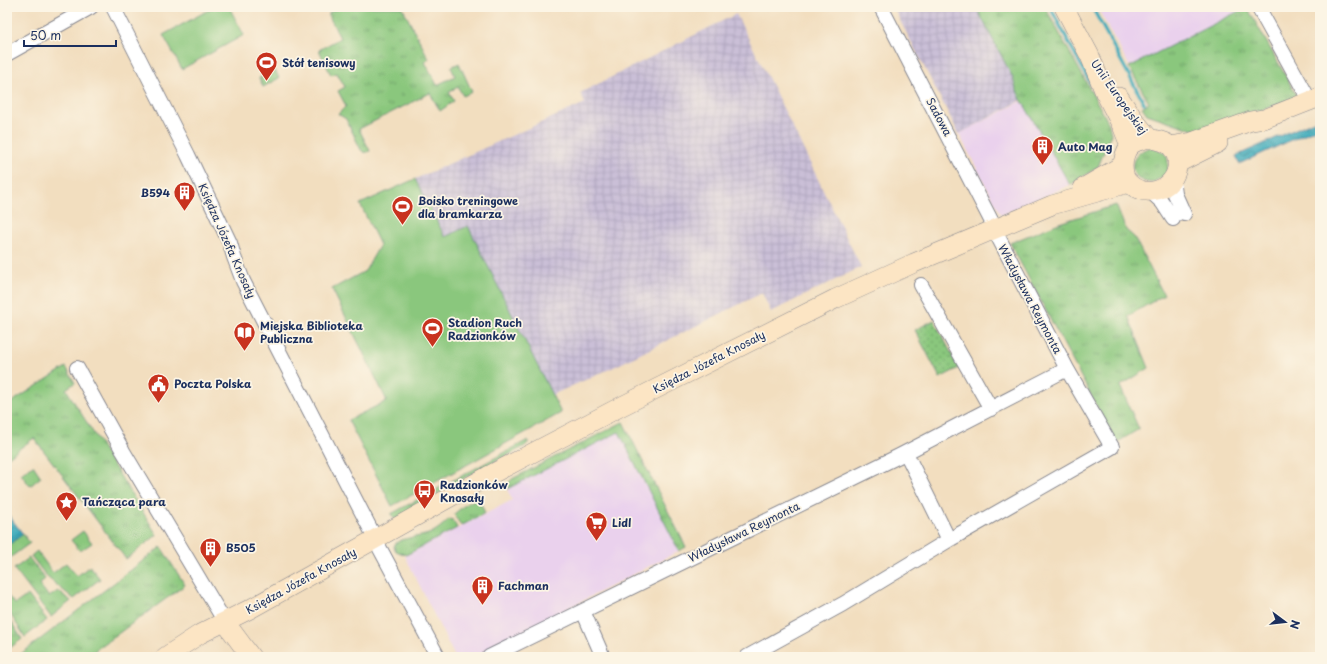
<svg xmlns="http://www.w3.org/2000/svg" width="1327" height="664" font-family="'Playpen Sans',sans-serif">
<defs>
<pattern id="industrial-grid" width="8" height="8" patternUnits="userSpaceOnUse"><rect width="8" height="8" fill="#cabfd7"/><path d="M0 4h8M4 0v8" fill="none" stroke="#ada4bb"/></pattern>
<pattern id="grass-tufts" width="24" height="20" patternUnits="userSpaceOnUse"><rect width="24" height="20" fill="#8ac77d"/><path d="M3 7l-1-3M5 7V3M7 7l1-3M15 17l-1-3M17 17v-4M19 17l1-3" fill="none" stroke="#70a26a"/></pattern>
<pattern id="park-dots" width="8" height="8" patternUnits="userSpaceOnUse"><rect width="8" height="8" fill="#8ac77d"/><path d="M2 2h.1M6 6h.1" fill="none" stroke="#70a26a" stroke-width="1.8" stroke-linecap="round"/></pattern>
<pattern id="water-waves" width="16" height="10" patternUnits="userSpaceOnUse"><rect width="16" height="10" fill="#3dabbb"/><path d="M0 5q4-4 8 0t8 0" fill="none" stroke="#328c9b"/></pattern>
</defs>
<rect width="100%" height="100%" fill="#fcf5e5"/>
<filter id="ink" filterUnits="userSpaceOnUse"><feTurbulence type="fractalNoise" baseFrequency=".025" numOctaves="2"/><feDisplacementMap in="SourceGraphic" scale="8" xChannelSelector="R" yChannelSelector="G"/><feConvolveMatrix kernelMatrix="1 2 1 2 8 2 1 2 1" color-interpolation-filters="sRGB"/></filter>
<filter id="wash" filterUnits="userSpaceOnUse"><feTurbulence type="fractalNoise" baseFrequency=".012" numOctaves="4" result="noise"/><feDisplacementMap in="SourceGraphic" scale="16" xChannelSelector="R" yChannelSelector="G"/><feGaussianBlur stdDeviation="0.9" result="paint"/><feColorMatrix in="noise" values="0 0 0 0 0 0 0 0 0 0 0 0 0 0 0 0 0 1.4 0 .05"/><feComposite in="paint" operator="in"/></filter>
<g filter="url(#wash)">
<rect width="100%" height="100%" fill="#f2debf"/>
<path fill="#ead1ed" d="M1097 7H1247L1130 67Z
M1022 101 1070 185 1001 215 959 134Z
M619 432 679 551 474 657H455L405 556 512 500 507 489Z"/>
<path fill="url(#industrial-grid)" d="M893 7H976L1013 78 1016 89 1022 100 959 134Z
M736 14 763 67 861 267 771 312 762 293 614 367 552 395 468 226 445 237 415 179 585 103 580 93Z"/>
<path fill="url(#grass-tufts)" stroke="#527b6e" d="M340 7H402L429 59 425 62 437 85 455 76 451 67 459 63 472 92 463 96 458 87 449 92 454 101 440 111 430 93 359 129 370 151C366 153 364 153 361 150L346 119 338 114 346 106 338 91 345 87 337 73 331 75 319 50 340 38 329 16V13Z
M976 7H1045L1109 124 1111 134 1098 167 1070 185 1022 101 1016 89 1013 78Z
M1247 7 1298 98 1197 131 1147 114 1142 107 1149 103 1129 67Z
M1153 147C1169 153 1169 158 1167 174L1152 183C1148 182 1143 182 1140 179 1124 168 1136 149 1153 147Z
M1116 205 1126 230 1134 237 1164 295 1128 316 1149 368 1120 386 1139 429 1116 443 1010 243 1059 223Z
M66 367 75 383 66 389 157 535 126 559 34 438 7 458V405Z
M623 422 686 547 679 551 619 432 507 489 508 483 512 479Z
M528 440V443L525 446 457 482 395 520 391 514Z
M33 465 41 477 30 486 21 474Z
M476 499 480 502 485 513 461 526 454 514 466 504Z
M449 519 453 520 457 528 406 555 396 551 394 547 395 544C403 537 415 538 425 535 434 533 442 526 449 519Z
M83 531 92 543 80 551 71 540Z
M23 534 30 543 7 560V546Z
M161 547 185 585 86 657H17Z
M37 551 53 573 66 563 77 576 90 566 100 579 74 599 47 577 31 556Z
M29 558 45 579 39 584 49 597 58 591 71 601 51 617 14 569Z
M7 595 15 604 28 595 47 620 25 637 7 609Z
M7 615 22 639 7 650Z"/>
<path fill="url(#park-dots)" stroke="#527b6e" d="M934 320 959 368 940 378 915 330Z"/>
<path fill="#8ac77d" stroke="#527b6e" d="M214 7H229L244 35 182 69 163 35Z
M275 70 279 78 263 87 259 78Z
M415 179 445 237 468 226 561 413 392 506 348 420 387 401 332 289 365 271 380 245 360 204Z"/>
<path fill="url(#water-waves)" stroke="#2c6d8c" d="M1320 118V127L1239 164 1236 156Z
M7 513 23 534 7 546Z"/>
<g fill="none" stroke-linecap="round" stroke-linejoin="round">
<path stroke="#3dabbb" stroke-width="3.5" d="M1050 7 1091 84
M1092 7 1144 103"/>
</g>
</g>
<g filter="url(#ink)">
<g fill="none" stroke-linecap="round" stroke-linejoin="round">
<defs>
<path id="street" d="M113 7 188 155 230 243 234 257 243 281 373 534 378 545 438 657
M881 7 995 228
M1258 7 1310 101
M7 54 91 7
M1173 179 1175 194 1184 214
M1150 191 1162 202 1173 219
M921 285 991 409
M77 368 123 451 225 622
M906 453 949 540
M583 611 603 657
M489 657 899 456 1067 369
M747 657 843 604 949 540 1112 447 1067 369 994 229"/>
<path id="secondary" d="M1064 7 1090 56 1105 93 1123 128 1130 146
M1119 97 1135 121 1149 138
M1149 138C1156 140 1166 141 1171 147 1180 156 1179 171 1171 181 1161 193 1142 195 1130 184 1120 176 1122 156 1129 147 1134 141 1142 140 1149 138Z
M1171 146 1192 142 1251 121 1264 119 1320 97
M1178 163 1218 143
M1083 188 1123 165
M225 622 251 657
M165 657 200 634 250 609 488 476 620 407 835 299 914 263 1052 205 1129 183"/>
</defs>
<use href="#street" stroke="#86868e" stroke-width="16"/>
<use href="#secondary" stroke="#86868e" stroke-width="20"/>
<use href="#street" stroke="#fff" stroke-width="14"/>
<use href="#secondary" stroke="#fce5c4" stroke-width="19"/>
</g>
</g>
<defs>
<symbol id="stadium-pin" viewBox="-11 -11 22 30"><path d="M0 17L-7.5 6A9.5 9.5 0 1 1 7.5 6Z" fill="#c8321e" stroke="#fcf5e5"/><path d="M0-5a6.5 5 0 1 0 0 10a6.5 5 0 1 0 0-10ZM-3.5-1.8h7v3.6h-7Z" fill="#fff"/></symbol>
<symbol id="building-pin" viewBox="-11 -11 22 30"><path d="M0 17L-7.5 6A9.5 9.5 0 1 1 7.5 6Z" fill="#c8321e" stroke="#fcf5e5"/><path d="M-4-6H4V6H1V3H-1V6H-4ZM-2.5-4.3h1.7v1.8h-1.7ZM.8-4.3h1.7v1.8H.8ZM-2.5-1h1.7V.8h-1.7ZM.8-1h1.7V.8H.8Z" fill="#fff"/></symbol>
<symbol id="library-pin" viewBox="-11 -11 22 30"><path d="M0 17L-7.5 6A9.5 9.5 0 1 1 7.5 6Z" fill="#c8321e" stroke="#fcf5e5"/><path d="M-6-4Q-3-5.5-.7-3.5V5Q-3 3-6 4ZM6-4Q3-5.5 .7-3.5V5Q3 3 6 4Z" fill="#fff"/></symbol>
<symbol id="civic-pin" viewBox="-11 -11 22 30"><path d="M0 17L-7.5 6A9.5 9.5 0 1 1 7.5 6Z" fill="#c8321e" stroke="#fcf5e5"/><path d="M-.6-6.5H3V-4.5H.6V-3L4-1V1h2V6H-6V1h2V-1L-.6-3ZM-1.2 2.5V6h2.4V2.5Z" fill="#fff"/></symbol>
<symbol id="bus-pin" viewBox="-11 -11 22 30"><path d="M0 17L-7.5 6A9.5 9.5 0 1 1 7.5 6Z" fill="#c8321e" stroke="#fcf5e5"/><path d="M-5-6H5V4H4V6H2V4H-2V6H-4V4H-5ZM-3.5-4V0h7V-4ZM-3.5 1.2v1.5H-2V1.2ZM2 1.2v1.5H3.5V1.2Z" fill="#fff"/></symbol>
<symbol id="sight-pin" viewBox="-11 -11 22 30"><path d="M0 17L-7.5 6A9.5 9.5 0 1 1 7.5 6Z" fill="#c8321e" stroke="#fcf5e5"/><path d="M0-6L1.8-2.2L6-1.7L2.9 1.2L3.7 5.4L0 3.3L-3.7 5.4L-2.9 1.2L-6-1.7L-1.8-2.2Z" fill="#fff"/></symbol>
<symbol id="supermarket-pin" viewBox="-11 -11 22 30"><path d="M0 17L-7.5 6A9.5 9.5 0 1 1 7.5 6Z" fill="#c8321e" stroke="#fcf5e5"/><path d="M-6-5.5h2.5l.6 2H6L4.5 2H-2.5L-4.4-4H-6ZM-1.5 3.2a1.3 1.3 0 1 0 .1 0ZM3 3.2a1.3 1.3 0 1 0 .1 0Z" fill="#fff"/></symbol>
</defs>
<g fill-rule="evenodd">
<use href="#stadium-pin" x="254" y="50" width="25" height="34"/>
<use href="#building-pin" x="1030" y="134" width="25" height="34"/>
<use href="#building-pin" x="172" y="180" width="25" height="34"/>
<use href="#stadium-pin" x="390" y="194" width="25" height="34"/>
<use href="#stadium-pin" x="420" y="316" width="25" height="34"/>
<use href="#library-pin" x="232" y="320" width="25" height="34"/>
<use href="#civic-pin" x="146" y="372" width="25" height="34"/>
<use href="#bus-pin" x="412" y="478" width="25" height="34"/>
<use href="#sight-pin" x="54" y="490" width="25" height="34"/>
<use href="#supermarket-pin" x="584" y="510" width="25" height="34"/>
<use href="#building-pin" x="198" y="536" width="25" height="34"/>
<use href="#building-pin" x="470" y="574" width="25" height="34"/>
</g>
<g text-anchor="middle" stroke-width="3.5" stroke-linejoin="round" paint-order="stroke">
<g font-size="11" font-weight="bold" fill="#1b2f5e" stroke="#fcf5e5" text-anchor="start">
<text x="282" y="67">Stół tenisowy</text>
<text x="1058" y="151">Auto Mag</text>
<text x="170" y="197" text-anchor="end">B594</text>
<text x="418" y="205">Boisko treningowe<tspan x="418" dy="13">dla bramkarza</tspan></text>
<text x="448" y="327">Stadion Ruch<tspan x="448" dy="13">Radzionków</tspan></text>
<text x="260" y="330">Miejska Biblioteka<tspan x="260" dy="13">Publiczna</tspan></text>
<text x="174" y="388">Poczta Polska</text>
<text x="440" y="489">Radzionków<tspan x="440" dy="13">Knosały</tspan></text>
<text x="82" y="506">Tańcząca para</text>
<text x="612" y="527">Lidl</text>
<text x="226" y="552">B505</text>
<text x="498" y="590">Fachman</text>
</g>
<g font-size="11" fill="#1b2f5e" stroke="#fcf5e5">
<text transform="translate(1119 97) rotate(55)" y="4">Unii Europejskiej</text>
<text transform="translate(939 117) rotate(62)" y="4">Sadowa</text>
<text transform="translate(227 241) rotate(66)" y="4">Księdza Józefa Knosały</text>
<text transform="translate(1030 299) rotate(62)" y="4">Władysława Reymonta</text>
<text transform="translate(709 362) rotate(-27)" y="4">Księdza Józefa Knosały</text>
<text transform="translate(744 532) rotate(-26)" y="4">Władysława Reymonta</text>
<text transform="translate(301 581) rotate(-29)" y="4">Księdza Józefa Knosały</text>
</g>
</g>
<rect width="1327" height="664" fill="none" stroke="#fcf5e5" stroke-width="24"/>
<g transform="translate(1285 622) rotate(105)" stroke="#fcf5e5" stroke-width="3" paint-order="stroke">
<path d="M0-3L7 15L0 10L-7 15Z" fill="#1b2f5e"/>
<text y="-6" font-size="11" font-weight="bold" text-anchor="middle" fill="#1b2f5e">N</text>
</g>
<path d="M24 40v6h92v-6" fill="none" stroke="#1b2f5e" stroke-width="2"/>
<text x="30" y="40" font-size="12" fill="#1b2f5e" stroke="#fcf5e5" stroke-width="3" paint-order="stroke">50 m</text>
</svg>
